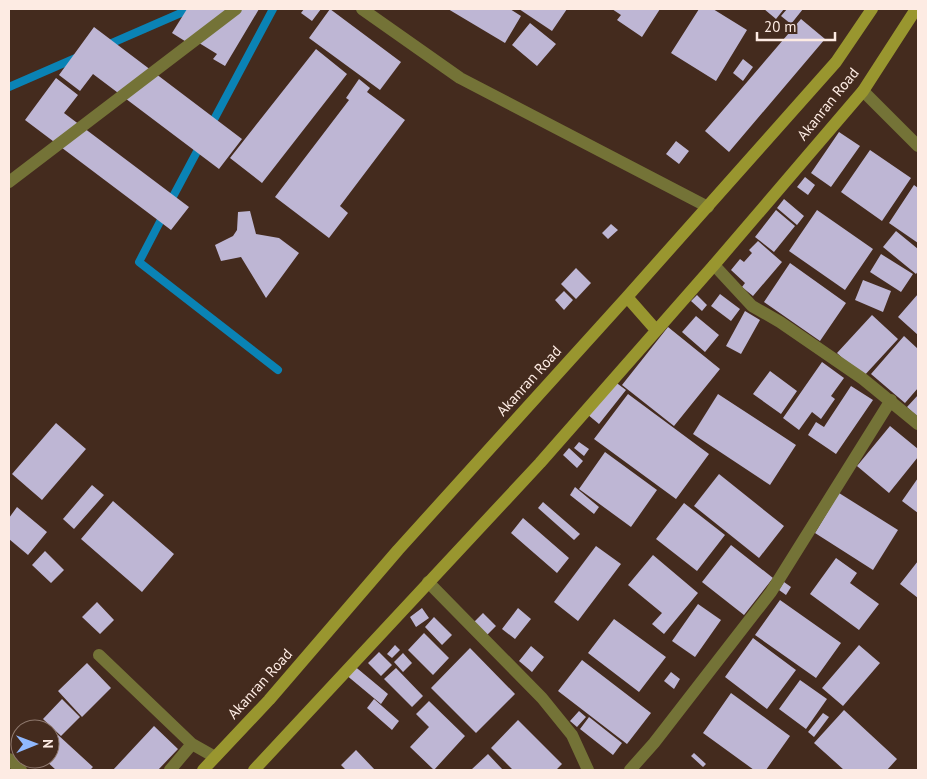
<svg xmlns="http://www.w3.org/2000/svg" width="927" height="779" font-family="'PT Sans',sans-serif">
<rect width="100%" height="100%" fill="#442b1e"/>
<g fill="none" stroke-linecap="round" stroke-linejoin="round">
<path stroke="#0a83b5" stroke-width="8" d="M105 46 190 9
M9 87 78 57
M210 127 273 9
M169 204 201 144
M164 214 139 262 278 370"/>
</g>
<path fill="#beb6d4" d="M187 9H259L225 66 213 59 217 54 191 38 188 43 172 33Z
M304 9H321L312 21 301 13Z
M330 9 401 62 380 90 309 38Z
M448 9H510L521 16 505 43Z
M519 9H567L552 31Z
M612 9H660L642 37 617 20 621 15Z
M699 9H713L747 30 716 81 671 53Z
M764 9H784L776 19Z
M787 9H803L791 24 781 16Z
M801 19 825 39 729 152 705 131Z
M530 23 556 44 537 66 512 45Z
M94 27 242 139 219 169 93 74 80 91 59 75Z
M316 49 347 74 262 183 230 158Z
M743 59 753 67 743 81 733 73Z
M56 78 78 95 64 113 189 207 171 230 25 120Z
M359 79 370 88 367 92 405 120 340 206 348 213 329 238 275 197 349 100 346 98Z
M839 132 860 146 831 187 811 173Z
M676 141 689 151 679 164 666 154Z
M870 150 911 178 882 221 841 192Z
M805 177 815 185 808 195 797 187Z
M914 185 918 188V243L889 223Z
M784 199 804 216 797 225 777 208Z
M776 210 795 226 774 252 755 237Z
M817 210 873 249 845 290 789 251Z
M250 211 256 234 279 238 299 253 266 298 241 257 221 261 215 245 233 236 237 230 238 212Z
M611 224 618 230 608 239 602 233Z
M896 231 918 249V271L916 274 883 247Z
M758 241 782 262 753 296 742 287 745 283 731 270 740 259 744 262 752 253 749 250Z
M881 254 913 274 901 292 870 272Z
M790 263 846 303 820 341 764 302Z
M576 268 591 283 576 299 561 284Z
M863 280 891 291 883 312 855 300Z
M564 291 573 300 564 310 555 300Z
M720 294 740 309 731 321 711 306Z
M918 294V335L898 317Z
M697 295 707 305 702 311 691 301Z
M745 311 760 320 741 354 726 346Z
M872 315 898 339 863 377 837 353Z
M696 316 719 335 705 352 682 332Z
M668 327 720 369 674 426 622 385Z
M904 336 918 349V388L905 403 871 374Z
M822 362 844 378 831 396 835 399 821 419 812 412 799 430 783 418Z
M770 371 797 391 781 414 753 394Z
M614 381 626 390 599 424 587 414Z
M851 386 873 400 836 454 808 435 816 422 824 427Z
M628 394 709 454 676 499 594 439Z
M718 394 796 445 770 485 693 434Z
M918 395V417L907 407Z
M56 423 86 449 42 500 12 474Z
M890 426 918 449V457L889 493 857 466Z
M579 442 589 449 584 456 574 448Z
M569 448 583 461 577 468 563 455Z
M605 452 657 490 631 527 579 489Z
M719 474 784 526 759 558 694 506Z
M918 478V513L902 501Z
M92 485 104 495 74 529 63 519Z
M575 487 599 507 594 514 570 495Z
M839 493 898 530 873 570 815 533Z
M113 501 174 554 142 592 81 539Z
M543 502 580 534 574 540 538 508Z
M684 503 725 535 697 571 656 539Z
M17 507 47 532 28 555 9 539V518Z
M523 518 569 558 557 573 511 533Z
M731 545 773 578 744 615 702 582Z
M596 546 621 564 578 621 554 602Z
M45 551 64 570 51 583 32 565Z
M653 555 698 593 664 634 652 624 662 613 628 585Z
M836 558 857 573 850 583 879 604 859 630 810 594Z
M918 561V598L900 584Z
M784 582 791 587 786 595 779 590Z
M780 600 841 643 816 678 755 635Z
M97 602 114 620 100 634 82 617Z
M698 604 721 620 695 657 672 641Z
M422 608 429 618 416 627 410 617Z
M518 608 531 619 515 639 502 629Z
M483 613 496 626 487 635 474 622Z
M434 617 452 635 442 645 425 627Z
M614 619 666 657 639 692 588 653Z
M424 633 449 658 433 675 408 650Z
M753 638 796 670 767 709 725 677Z
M395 645 400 650 392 658 387 654Z
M859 645 880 663 843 706 822 688Z
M531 646 544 657 532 672 519 661Z
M470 648 515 694 476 733 431 688Z
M379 652 392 665 381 676 368 663Z
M403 653 412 663 403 672 394 662Z
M582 660 651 713 627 744 558 691Z
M87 663 111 688 82 717 58 691Z
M352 664 388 694 381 704 345 674Z
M396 668 423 696 412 707 384 679Z
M671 672 680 679 674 689 664 681Z
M800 680 827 699 806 729 779 709Z
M731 693 790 736 766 770H754L703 733Z
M62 699 80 717 61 736 43 719Z
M374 699 399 721 392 730 367 708Z
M429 701 465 736 434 770 410 747 429 727 416 714Z
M844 710 897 759 887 770H844L814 743Z
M579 711 586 717 577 727 570 721Z
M823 713 829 717 814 737 808 732Z
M589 717 622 743 613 755 580 729Z
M518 720 562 764 556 770H513L491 748Z
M45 723 93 767 90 770H56L44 759H50V729H40Z
M154 726 178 749 158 770H113Z
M356 750 375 770H346L341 765Z
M694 753 706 764 703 767 691 756Z
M488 754 503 770H471Z"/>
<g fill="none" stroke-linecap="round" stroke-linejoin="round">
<path stroke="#747337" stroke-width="12" d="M99 655 192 744 215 757
M9 759 21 770
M170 770 192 744"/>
<path stroke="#747337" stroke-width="12" d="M863 91 918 146
M9 182 236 9
M714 265 752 306 780 322 863 379 918 424
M428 582 542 698 572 735 588 770
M630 770 654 743 771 592 891 400"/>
<path stroke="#747337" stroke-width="12" d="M362 9 460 78 708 207"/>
<path stroke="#99962f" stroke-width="12" d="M627 297 656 330
M203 770 269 700 398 550 627 297 836 62 872 9
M254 770 540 463 714 265 863 91 916 9"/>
</g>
<g text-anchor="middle" stroke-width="5" stroke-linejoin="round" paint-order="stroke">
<g font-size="15" fill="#fdebe3" stroke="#442b1e">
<text transform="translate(828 104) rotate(-51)" y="5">Akanran Road</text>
<text transform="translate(529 381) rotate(-48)" y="5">Akanran Road</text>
<text transform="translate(260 684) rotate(-48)" y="5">Akanran Road</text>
</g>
</g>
<rect width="927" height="779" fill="none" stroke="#fdebe3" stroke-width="20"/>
<g transform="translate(35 744) rotate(89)"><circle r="24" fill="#442b1e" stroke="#8e786d"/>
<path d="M0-4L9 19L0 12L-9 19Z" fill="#90b8fd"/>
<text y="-8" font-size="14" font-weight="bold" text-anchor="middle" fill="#fdebe3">N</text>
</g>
<path d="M757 32v8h78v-8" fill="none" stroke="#fdebe3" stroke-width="2.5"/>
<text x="764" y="32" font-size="15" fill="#fdebe3" stroke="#442b1e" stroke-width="4" paint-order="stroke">20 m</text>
</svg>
